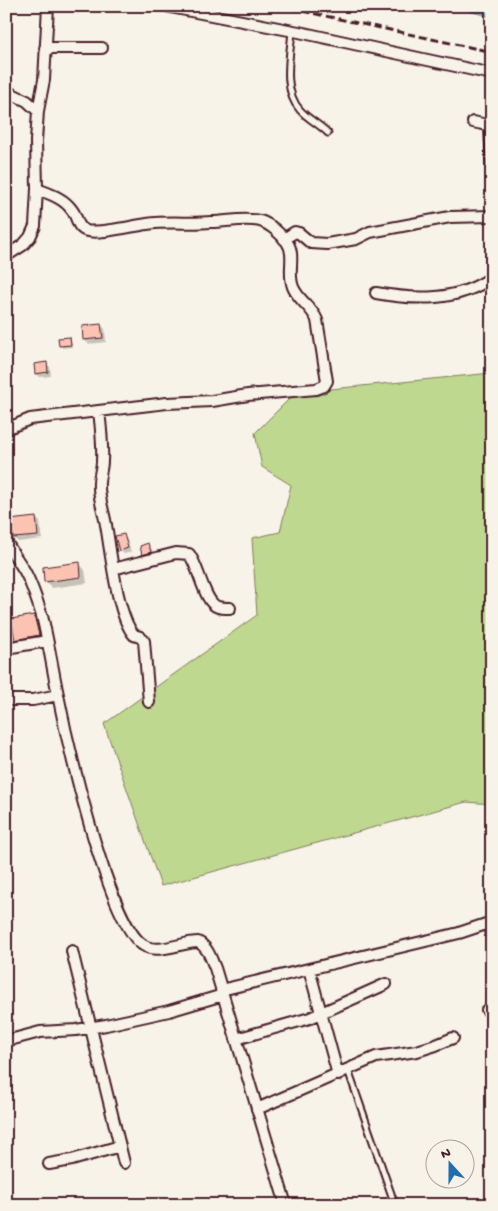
<svg xmlns="http://www.w3.org/2000/svg" width="498" height="1211" font-family="'Gochi Hand',sans-serif">
<rect width="100%" height="100%" fill="#f7f3e8"/>
<filter id="ink" filterUnits="userSpaceOnUse"><feTurbulence type="fractalNoise" baseFrequency=".02" numOctaves="2"/><feDisplacementMap in="SourceGraphic" scale="10" xChannelSelector="R" yChannelSelector="G"/><feConvolveMatrix kernelMatrix="1 2 1 2 8 2 1 2 1" color-interpolation-filters="sRGB"/></filter>
<g filter="url(#ink)">
<path fill="#bed88f" stroke="#847c5d" d="M492 373V804L466 802 161 886 104 724 257 615 252 538 280 532 291 485 262 467 255 433 292 396 321 390Z"/>
<path fill="#86cce7" stroke="#6e879c" d="M449 6H492V17Z"/>
<path fill="#0003" d="M101 325 105 329 106 342 89 344 84 340 83 327Z
M70 338 72 347 62 348 60 339Z
M46 363 50 367 51 376 40 377 36 373Z
M36 518 40 522 42 539 18 542 14 538Z
M123 535 127 540 131 552 124 554 120 550Z
M148 545 152 549 154 556 147 558 143 554Z
M79 563 85 570 87 583 52 588 46 582Z
M34 616 40 622 45 641 22 645 16 639Z"/>
<path fill="#fcc3b3" stroke="#4a1f2b" d="M101 324 103 338 83 340 82 326Z
M70 337 71 345 59 346 58 338Z
M47 362 48 372 35 374 34 364Z
M36 517 38 536 13 538 12 527H10L9 520Z
M124 534 128 548 119 551 115 536Z
M148 543 151 552 142 555 140 546Z
M80 562 81 577 44 582 43 567Z
M34 615 39 635 15 640 11 619Z"/>
<g fill="none" stroke-linecap="round" stroke-linejoin="round">
<defs>
<path id="lane" d="M292 31C290 56 282 90 300 110 308 119 319 124 328 133
M348 1070 395 1205"/>
<path id="street" d="M165 6 299 32 492 74
M45 48H102
M6 91 27 101 38 111
M473 122 492 126
M490 126 492 165
M284 239 295 232 299 233 311 243 327 244 356 239 370 232 450 217 492 216
M6 256 23 245 30 237 35 226 37 189 36 141 38 111 44 80 48 6
M376 293C415 300 458 302 492 277
M99 411C101 428 103 444 102 461 102 470 98 478 99 487 99 500 104 512 106 525 111 552 117 616 134 635L140 637 144 641 149 702
M6 429 30 419 167 403 212 401 248 395 316 389 324 386 327 381 317 320C312 307 298 300 293 287 287 272 296 255 287 242 281 234 270 224 260 221 244 217 228 222 211 222 190 224 168 221 147 224 132 226 100 234 87 231 76 228 78 217 72 210 64 198 50 194 37 189
M6 541C11 551 18 560 24 570 32 584 37 600 42 616 48 640 52 665 57 690 66 736 108 923 143 945 158 955 182 942 198 942 208 947 211 959 215 968L286 1205
M113 569 176 553 189 554C199 566 204 603 218 607 221 608 226 608 230 608
M6 648 47 641
M6 700H33L58 695
M72 951 124 1163
M309 969 338 1075
M221 990 459 933 492 922
M487 1010 492 1009
M236 1039 310 1018 386 984
M6 1041 40 1032 76 1030 106 1025 169 1011 223 995
M257 1109 376 1057 417 1051 436 1045 453 1038
M49 1164 72 1160 120 1146"/>
</defs>
<use href="#lane" stroke="#4a1f2b" stroke-width="9"/>
<use href="#street" stroke="#4a1f2b" stroke-width="14"/>
<use href="#lane" stroke="#f7f3e8" stroke-width="5"/>
<use href="#street" stroke="#f7f3e8" stroke-width="10"/>
<path stroke="#4a1f2b" stroke-width="3" stroke-dasharray="8 4" stroke-linecap="butt" d="M279 6 492 52"/>
</g>
</g>
<rect width="498" height="1211" fill="none" stroke="#f7f3e8" stroke-width="25"/>
<rect x="12" y="12" width="473" height="1186" fill="none" stroke="#4a1f2b" stroke-width="2" filter="url(#ink)"/>
<g transform="translate(450 1164) rotate(339)"><circle r="24" fill="#f7f3e8" stroke="#b29e9c"/>
<path d="M0-4L9 19L0 12L-9 19Z" fill="#1f6fb2"/>
<text y="-8" font-size="14" font-weight="bold" text-anchor="middle" fill="#4a1f2b">N</text>
</g>
</svg>
